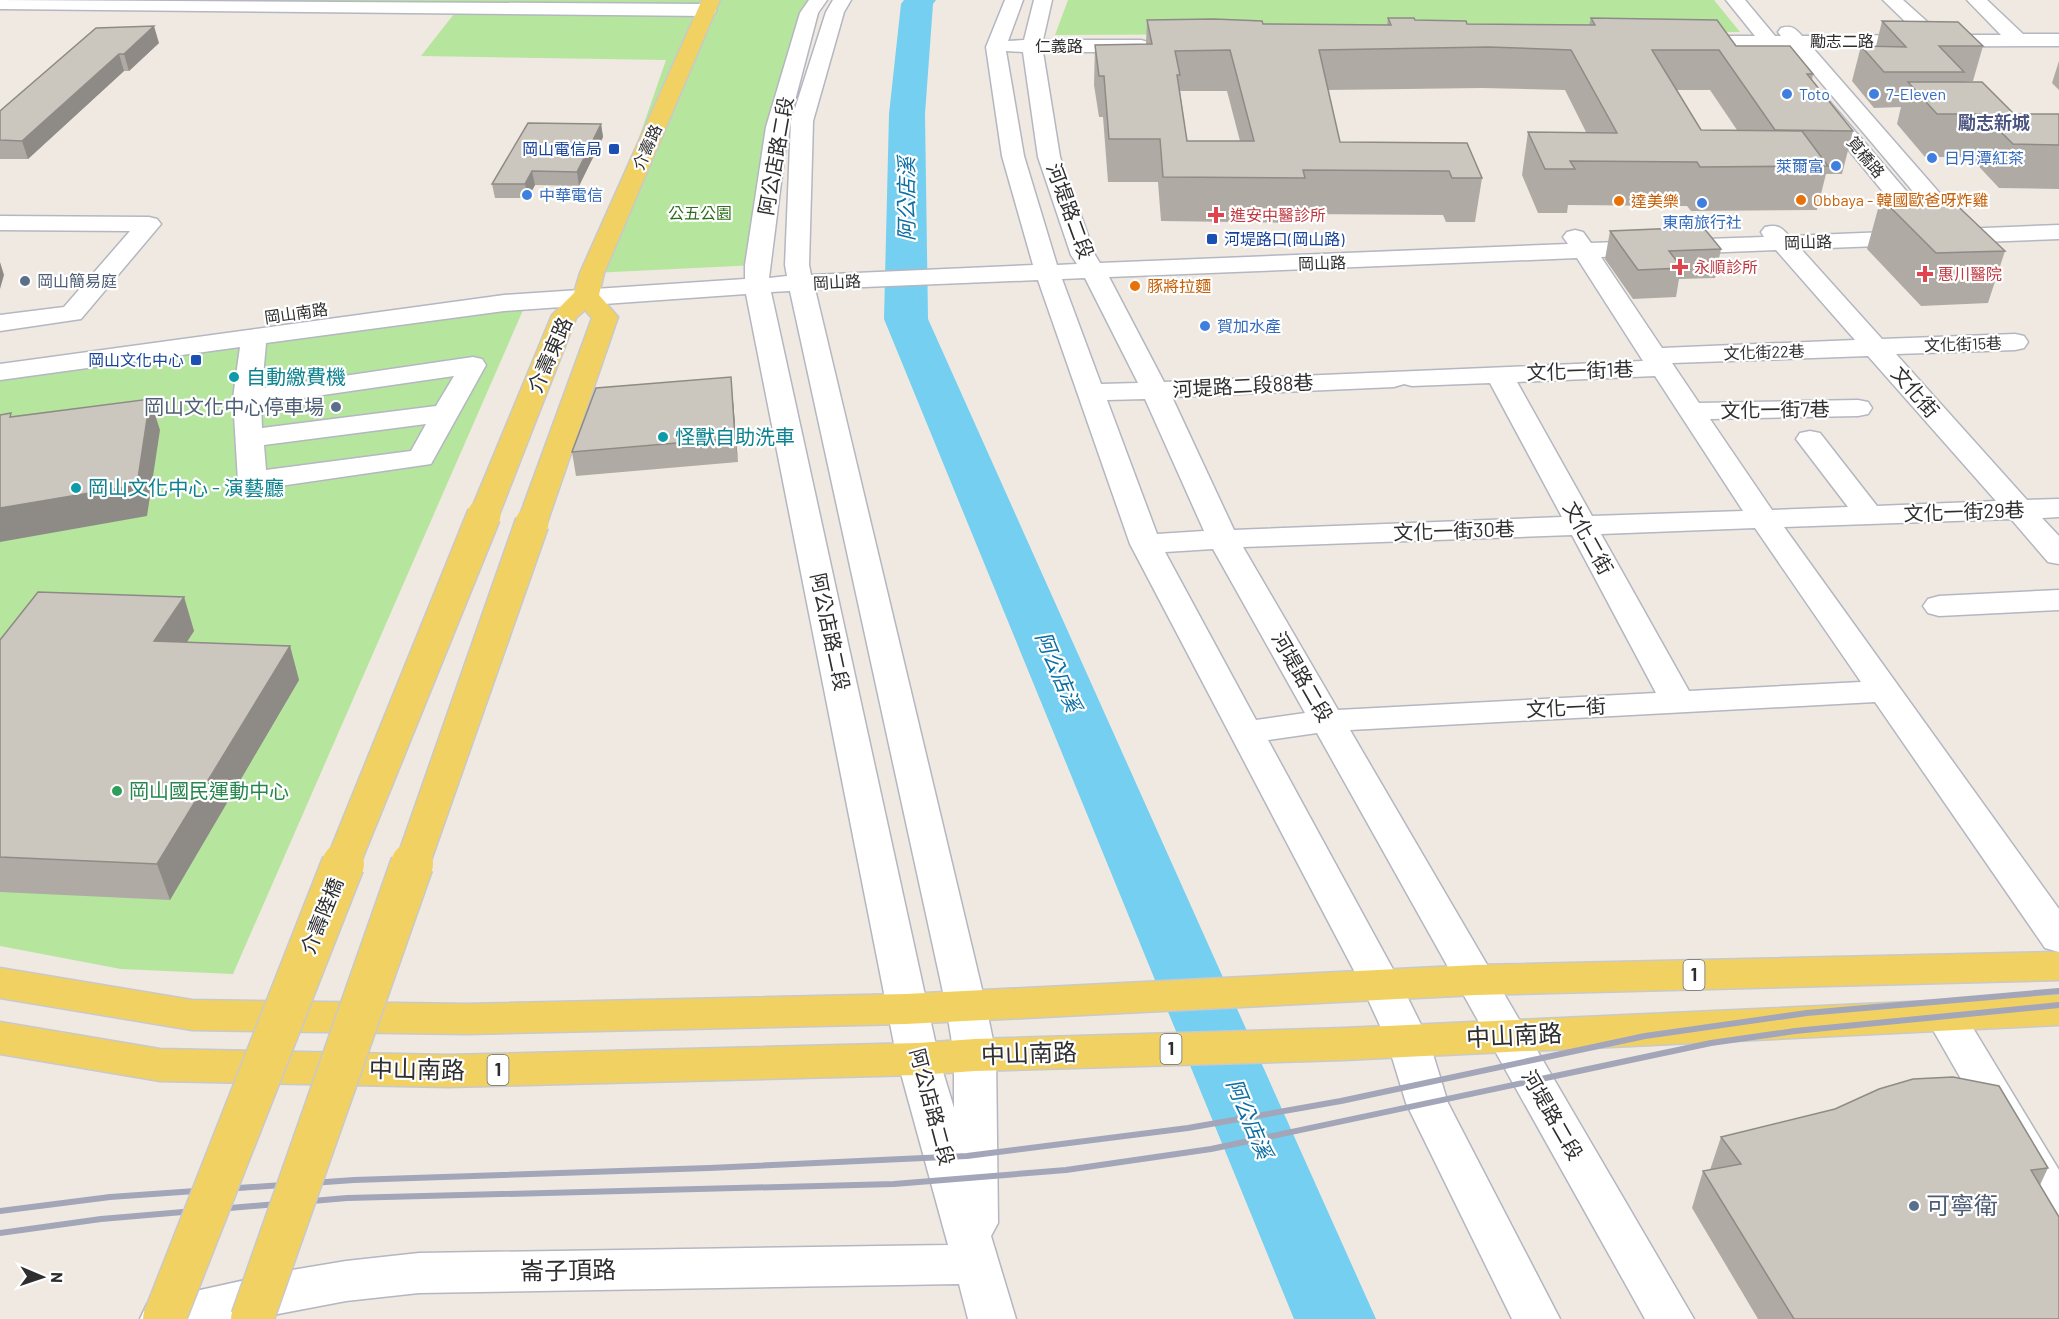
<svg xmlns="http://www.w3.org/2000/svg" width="2059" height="1319" font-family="Barlow,'Noto Sans TC',sans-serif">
<rect width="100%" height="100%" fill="#efe9e1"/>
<path fill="#b6e59e" d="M106 0H818L809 13 757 265 592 273 666 60 421 56 461 5Z
M1068 0H1714L1740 32 1055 35Z
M527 301 233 974 121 969 0 946V372Z"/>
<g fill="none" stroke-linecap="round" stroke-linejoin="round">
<path fill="#75cff0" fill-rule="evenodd" d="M904 0H936L933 4 925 114 928 319 1376 1319H1294L884 319 889 114 901 4Z"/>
<defs>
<path id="minor" d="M0 0 707 4 714 6 716 10 714 14 707 16 0 9Z
M809 0H827L818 13 788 127 769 278 787 276 785 265 791 121 826 12 833 0H851L844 12 813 121 809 265 811 275 1033 265 1002 156 986 47 1005 0H1023L1008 41 1024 40 1034 0H1052L1043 40H1141L1148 42 1151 46 1148 50 1141 52H1043L1060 157 1095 255 1100 263 1568 244 1563 237 1567 232 1575 230 1583 232 1591 243 1764 237 1761 232 1765 227C1777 224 1781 227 1789 236L2059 225V239L1801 249 1882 339 2015 334 2024 336 2028 342 2024 348 2015 350 1896 354 2027 500 2059 499V517L2042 518 2059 536V564L2048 562 2011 519 1784 527 2059 909V952L2045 948 1875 702 1350 730 1694 1319H1645L1317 733 1268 740 1401 984 1429 1041 1448 1103 1560 1319H1512L1406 1103 1387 1041 1361 984 1130 544 1038 280 815 289 986 1006 996 1055 998 1223 991 1236 1016 1319H968L959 1284 419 1293 346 1301 252 1319H140L147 1304 164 1298 286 1271 346 1261 419 1253 948 1245 897 1059 746 294 504 311 266 343 262 388 473 357 482 359 486 365 431 464 253 490 243 487 238 481 233 398 240 347 0 380V364L504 295 745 279V265L766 127 800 13ZM1006 51 1023 52 1038 157 1071 255 1077 264 1057 265 1024 156ZM1776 250 1855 340 1662 348 1601 257ZM1577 258 1643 361 1164 382 1109 277ZM1085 278 1138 383 1101 384 1062 279ZM790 291 946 1006 954 1055V1108L939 1059 771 292ZM1868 356 1996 501 1877 506 1820 433 1810 431 1800 433 1796 439 1848 507 1772 510 1710 419 1858 416 1868 414 1872 408 1868 402 1858 400 1699 403 1672 363ZM454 376 436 406 262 428 261 404ZM1655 376 1743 511 1592 516 1517 382ZM1490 383 1562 517 1234 530 1172 397 1394 387 1404 384 1412 386ZM1145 399 1204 531 1157 534 1107 400ZM426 424 411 451 266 470 264 445ZM1755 528 1861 682 1689 691 1601 534ZM1572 535 1656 693 1338 710 1243 547ZM1213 549 1305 713 1256 720 1165 552Z
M1726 0H1745L1775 36H1781L1778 32 1781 28C1791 25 1795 28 1802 36L1919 35 1883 0H1903L1942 35H2001L1967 0H1987L2023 34H2059V46L1812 47 1950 205 1948 222 1944 227 1936 229 1927 227 1898 210 1815 109 1812 105 1815 101 1822 99 1829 101 1914 200 1927 208 1791 47H1785L1790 54 1787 58C1775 61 1771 56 1764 47L1681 46 1678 42 1681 38 1688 36H1755Z
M0 216 149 217 157 219 161 224 81 319 0 331V315L64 307 130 231 0 230Z
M2059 590V610L1939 616 1928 613 1923 606 1928 599 1939 596Z
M1945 1001 1959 1005 2059 1170V1228L2043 1222 1925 1016 1931 1005Z"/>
<path id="major" d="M702 0H720L604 273 599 295 618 317 547 523 543 529 532 532 521 529 517 523 592 318 585 310 576 318 499 515 495 521 484 524 473 521 469 515 552 315 574 293 580 273Z
M2059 952V980L1476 995 906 1024 467 1034 192 1030 0 998V968L192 1000 467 1004 906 994 1476 965Z
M2059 995V1025L1344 1060 975 1071 918 1075 448 1087 160 1081 0 1054V1022L160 1049 448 1055 918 1043 975 1039 1344 1028Z"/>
</defs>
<use href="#minor" stroke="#b4b7c1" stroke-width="3"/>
<use href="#major" stroke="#c9c9c9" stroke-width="3"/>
<use href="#minor" fill="#fff" fill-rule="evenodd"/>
<use href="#major" fill="#f2d163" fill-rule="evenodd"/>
<path stroke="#a3a6b8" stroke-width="6" d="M0 1211 110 1197 354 1180 709 1168 967 1156 1188 1128 1341 1101 1645 1036 1807 1013 2059 991
M0 1233 101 1219 347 1198 894 1184 1066 1170 1211 1149 1711 1043 1795 1031 2059 1005"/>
<defs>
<path id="major-bridge-far1" d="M342 865 484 515
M412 865 532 523"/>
<path id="major-bridge" d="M164 1319 343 864
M252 1319 412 864"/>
</defs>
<use href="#major-bridge-far1" stroke="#c9c9c9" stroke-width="36" stroke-linecap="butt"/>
<use href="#major-bridge" stroke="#c9c9c9" stroke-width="45" stroke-linecap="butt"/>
<use href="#major-bridge-far1" stroke="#f2d163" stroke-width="33"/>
<use href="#major-bridge" stroke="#f2d163" stroke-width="42"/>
</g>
<path fill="#afaba4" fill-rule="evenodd" d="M1388 18 1467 24 1589 25 1591 18 1736 46 1813 74 1812 80 1853 131 1842 174H1826L1817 210 1691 211 1687 206 1568 205 1567 213H1538L1522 175 1528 132H1586L1565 90 1482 88 1328 90 1340 142 1482 178 1475 222H1446L1443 215 1302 214 1301 223 1161 221 1158 182H1108L1103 117H1099L1094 85 1095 45 1146 44 1147 20 1263 24 1387 25ZM1677 90H1710L1737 130H1701ZM1180 91H1227L1240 141H1187Z
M1882 21 1983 46 1973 81 1962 82 2014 114H2059V189L1999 188 1970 157H1925L1897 124 1901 107 1874 108 1852 81 1861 46H1876Z
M96 28 159 43 129 71H124L28 159H0V111Z
M2059 61V90L2052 83Z
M601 124 603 137 579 186 535 185 528 198H495L492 184Z
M1881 198 2005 251 1988 303 1921 306 1867 249Z
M1610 231 1721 249 1715 278 1679 279 1676 297 1633 299 1605 259Z
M733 401 738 462 576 476 572 452Z
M184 597 194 631 187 642 290 646 299 680 170 900 0 892V640Z
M1721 1137 2048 1168 2040 1185 2059 1319H1758L1692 1208 1703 1171 1710 1170Z"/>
<path fill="#8e8b86" d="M154 26 159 43 129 71 124 54Z
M119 54 124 71 28 159 22 141Z
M601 124 603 137 579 186 577 172Z
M532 171 535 185 528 198 525 184Z
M0 262 4 275 0 289Z
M731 377 733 401 738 462 735 438Z
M150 399 160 430 147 516 0 542V508Z
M184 597 194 631 165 675 154 641Z
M290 646 299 680 170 900 157 864Z"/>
<path fill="#cbc7bf" stroke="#8e8b86" stroke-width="1.5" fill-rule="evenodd" d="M1388 18H1414L1415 20 1466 21 1467 24 1595 25 1591 18 1717 20 1736 46H1790L1813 74H1807L1853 131 1775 130 1719 50H1652L1701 130 1802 131 1828 166 1700 167 1697 162 1570 161 1575 169H1545L1528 132 1617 133 1571 50 1488 47 1319 50 1340 142 1467 143 1482 178H1452L1449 171 1303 170 1305 178 1163 177 1160 139H1109L1104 76H1099L1095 45 1152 44 1147 20 1214 19 1262 21 1263 24 1391 25ZM1230 50 1254 141H1187L1177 75H1180L1175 51Z
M1882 21 1958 22 1983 46H1939L1964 72H1884L1861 46 1906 47Z
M154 26 124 54H119L22 141 0 140V111L96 28Z
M1908 82H1982L2014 114H2059V145L2013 144 1983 114H1937Z
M528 123 601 124 577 172 532 171 525 184H492Z
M1946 195 2005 251 1936 253 1881 198Z
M1703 227 1721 249 1669 251 1682 268 1638 270 1610 231Z
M731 377 735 438 572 452 596 388Z
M150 399 137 485 0 508V415L11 413 10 417Z
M38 592 184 597 154 641 290 646 157 864 0 857V640Z
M1953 1077 1999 1086 2048 1168 2031 1170 2059 1217V1319H1794L1703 1171 1741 1164 1721 1137 1835 1109 1879 1089 1913 1079Z"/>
<g fill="#3f7fe0" stroke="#fff" stroke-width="2">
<circle cx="1787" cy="94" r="6"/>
<circle cx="1874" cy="94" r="6"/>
<circle cx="1932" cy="158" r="6"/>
<circle cx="1836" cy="166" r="6"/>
<circle cx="527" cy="195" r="6"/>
<circle cx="1702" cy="203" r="6"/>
<circle cx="1205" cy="326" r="6"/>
</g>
<g fill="#1a4fb4" stroke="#fff" stroke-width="2">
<rect x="608" y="143" width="12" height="12" rx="3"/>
<rect x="1206" y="233" width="12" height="12" rx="3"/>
<rect x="190" y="354" width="12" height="12" rx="3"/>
</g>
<g fill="#e8710a" stroke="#fff" stroke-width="2">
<circle cx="1801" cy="200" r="6"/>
<circle cx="1619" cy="201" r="6"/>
<circle cx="1135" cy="286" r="6"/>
</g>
<g fill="#e0444e" stroke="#fff" stroke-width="2">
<path d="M1213 206h6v6h6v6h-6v6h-6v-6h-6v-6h6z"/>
<path d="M1677 258h6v6h6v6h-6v6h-6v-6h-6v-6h6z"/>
<path d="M1922 265h6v6h6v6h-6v6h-6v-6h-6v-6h6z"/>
</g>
<g fill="#5c6f8a" stroke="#fff" stroke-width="2">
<circle cx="25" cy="281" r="6"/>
<circle cx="336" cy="407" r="6"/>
<circle cx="1914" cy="1206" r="6"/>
</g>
<g fill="#0f9aa8" stroke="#fff" stroke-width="2">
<circle cx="234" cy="377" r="6"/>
<circle cx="663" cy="437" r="6"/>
<circle cx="76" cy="488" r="6"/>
</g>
<circle fill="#2e9e5b" stroke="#fff" stroke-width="2" cx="117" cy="791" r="6"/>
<g text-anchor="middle" stroke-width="4.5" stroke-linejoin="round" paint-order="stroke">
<g font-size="16" fill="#2e2e2e" stroke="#fff">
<text x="1842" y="47">勵志二路</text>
<text x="1059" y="52">仁義路</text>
<text transform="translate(647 147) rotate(-66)" y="6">介壽路</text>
<text transform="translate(1866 157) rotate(50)" y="6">筧橋路</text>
<text transform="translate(1808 242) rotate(-2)" y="6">岡山路</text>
<text transform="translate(1322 263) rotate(-2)" y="6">岡山路</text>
<text transform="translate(837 282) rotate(-3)" y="6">岡山路</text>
<text transform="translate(296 313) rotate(-8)" y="6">岡山南路</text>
<text transform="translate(1963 344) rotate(-2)" y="6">文化街15巷</text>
<text transform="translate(1764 352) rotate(-2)" y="6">文化街22巷</text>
</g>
<g font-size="16" fill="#366cbe" stroke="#fff" text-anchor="start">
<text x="1799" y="100">Toto</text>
<text x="1886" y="100">7-Eleven</text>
<text x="1944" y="164">日月潭紅茶</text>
<text x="1824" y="172" text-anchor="end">萊爾富</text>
<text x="539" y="201">中華電信</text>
<text x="1702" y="228" text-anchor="middle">東南旅行社</text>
<text x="1217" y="332">賀加水產</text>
</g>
<g font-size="16" fill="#164399" stroke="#fff" text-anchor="end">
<text x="602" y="155">岡山電信局</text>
<text x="1224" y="245" text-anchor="start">河堤路口(岡山路)</text>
<text x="184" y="366">岡山文化中心</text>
</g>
<g font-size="16" fill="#c56008" stroke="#fff" text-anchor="start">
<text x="1813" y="206">Obbaya - 韓國歐爸呀炸雞</text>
<text x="1631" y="207">達美樂</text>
<text x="1147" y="292">豚將拉麵</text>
</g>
<g font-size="16" fill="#2c6e1b" stroke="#fff">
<text x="700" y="219">公五公園</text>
</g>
<g font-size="16" fill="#be3a42" stroke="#fff" text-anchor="start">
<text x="1230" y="221">進安中醫診所</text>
<text x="1694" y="273">永順診所</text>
<text x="1938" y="280">惠川醫院</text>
</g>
<g font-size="16" fill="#4e5e75" stroke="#fff" text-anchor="start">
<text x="37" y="287">岡山簡易庭</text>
</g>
<g font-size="18" font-weight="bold" fill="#4d5680" stroke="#fff">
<text x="1994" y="129">勵志新城</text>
</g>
<g fill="#fff" stroke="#6d6d6d" stroke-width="1.5">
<rect x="1683.5" y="960" width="21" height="30" rx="4.5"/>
<rect x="1160.5" y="1034" width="21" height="30" rx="4.5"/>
<rect x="487.5" y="1055" width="21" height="30" rx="4.5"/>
</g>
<g font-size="18" font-weight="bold" fill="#2e2e2e">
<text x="1694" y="981">1</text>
<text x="1171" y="1055">1</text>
<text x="498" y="1076">1</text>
</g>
<g font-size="20" fill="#2e2e2e" stroke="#fff">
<text transform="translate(776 156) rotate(-80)" y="7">阿公店路二段</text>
<text transform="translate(1070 211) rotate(70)" y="7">河堤路二段</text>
<text transform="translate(550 355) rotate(-66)" y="7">介壽東路</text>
<text transform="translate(1580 371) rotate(-2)" y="7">文化一街1巷</text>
<text transform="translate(1243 386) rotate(-3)" y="7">河堤路二段88巷</text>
<text transform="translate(1915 392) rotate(49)" y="7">文化街</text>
<text transform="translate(1775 410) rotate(-1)" y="7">文化一街7巷</text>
<text transform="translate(1964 512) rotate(-2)" y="7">文化一街29巷</text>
<text transform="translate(1454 531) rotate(-2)" y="7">文化一街30巷</text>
<text transform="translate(1588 538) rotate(61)" y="7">文化二街</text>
<text transform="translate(830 632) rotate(78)" y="7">阿公店路二段</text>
<text transform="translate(1302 677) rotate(60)" y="7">河堤路二段</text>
<text transform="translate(1566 708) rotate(-3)" y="7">文化一街</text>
<text transform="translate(322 916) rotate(-68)" y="7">介壽陸橋</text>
<text transform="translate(932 1107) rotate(75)" y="7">阿公店路二段</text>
<text transform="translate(1552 1115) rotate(60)" y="7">河堤路二段</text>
</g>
<g font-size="20" fill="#0d838f" stroke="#fff" text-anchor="start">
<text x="246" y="384">自動繳費機</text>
<text x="675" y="444">怪獸自助洗車</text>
<text x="88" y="495">岡山文化中心 - 演藝廳</text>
</g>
<g font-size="20" fill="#4e5e75" stroke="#fff" text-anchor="end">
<text x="324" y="414">岡山文化中心停車場</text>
</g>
<g font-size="20" fill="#27864d" stroke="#fff" text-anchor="start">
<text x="129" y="798">岡山國民運動中心</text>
</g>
<g font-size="21" font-style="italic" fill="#0d6fa3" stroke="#fff">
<text transform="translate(907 199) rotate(-90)" y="7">阿公店溪</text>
<text transform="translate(1058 672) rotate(67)" y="7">阿公店溪</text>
<text transform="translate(1249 1119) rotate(67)" y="7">阿公店溪</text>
</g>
<g font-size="24" fill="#2e2e2e" stroke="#fff">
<text transform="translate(1514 1036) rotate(-3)" y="8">中山南路</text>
<text transform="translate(1029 1054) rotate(-2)" y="8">中山南路</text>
<text transform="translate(417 1070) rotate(1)" y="8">中山南路</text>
<text transform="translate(568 1271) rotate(-1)" y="8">崙子頂路</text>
</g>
<g font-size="24" fill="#4e5e75" stroke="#fff" text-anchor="start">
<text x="1926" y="1214">可寧衛</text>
</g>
</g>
<g transform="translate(42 1277) rotate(92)" stroke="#ffffff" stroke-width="4.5" paint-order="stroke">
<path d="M0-4.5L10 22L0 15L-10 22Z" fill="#2e2e2e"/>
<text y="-9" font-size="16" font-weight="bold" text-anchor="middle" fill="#2e2e2e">N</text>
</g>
</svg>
